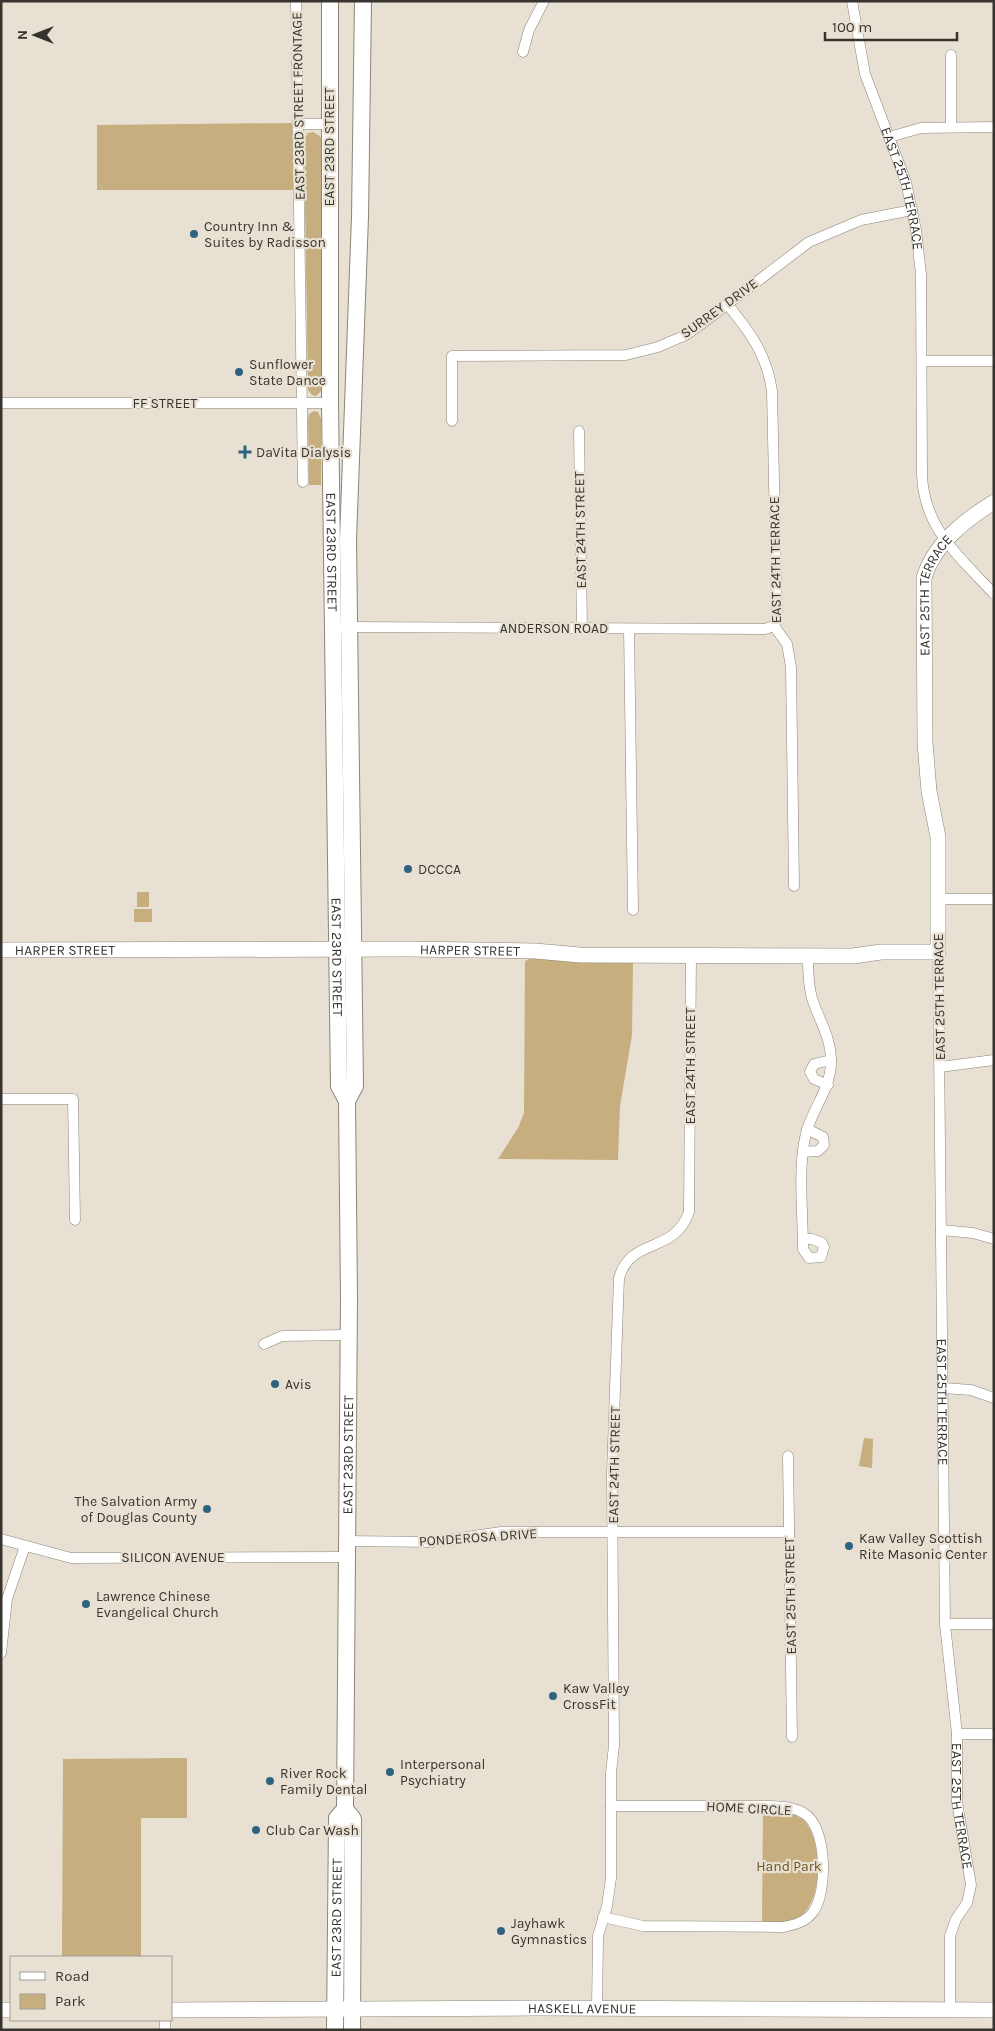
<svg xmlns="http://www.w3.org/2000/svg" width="995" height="2031" font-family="Karla,sans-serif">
<rect width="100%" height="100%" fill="#e8e0d2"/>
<path fill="#c6ae7e" d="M292 123 294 190H97V125Z
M313 132 320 136 322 142 324 348 322 390 316 396 312 395 308 390 304 139 308 133Z
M314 411 318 412 321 419V485H309L308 420 309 414Z
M137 892H149V907H137Z
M134 909H152V922H134Z
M535 956 569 962H633L632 1035 620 1106 618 1160 498 1159 518 1128 524 1113 525 961Z
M864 1438 873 1439 872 1468 859 1466Z
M187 1758V1818H141V1957H62L63 1759Z
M763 1812C775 1812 790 1810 801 1818 823 1834 824 1901 800 1916 789 1924 775 1922 762 1922Z"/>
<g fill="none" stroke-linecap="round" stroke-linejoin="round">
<defs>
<g id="street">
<path d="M296 1 303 482"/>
<path id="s1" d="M852 1 865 74 906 182 916 230 921 274 922 473C923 528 959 556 994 594"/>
<path d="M523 52 529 30 544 1"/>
<path d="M951 55V127"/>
<path d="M298 124H328"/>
<path d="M889 137 921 128 994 127"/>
<path d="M727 304C750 332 767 355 772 391L777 616 774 626"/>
<path d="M922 361H994"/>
<path d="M1 403H330"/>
<path d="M452 421V356L626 355 658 347 686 335 700 325 809 242 861 220 912 210"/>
<path d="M579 431 582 628"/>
<path d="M774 626 787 644 791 667 794 886"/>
<path d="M344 627 765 629 774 626"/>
<path d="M629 629 633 910"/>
<path d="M938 899H994"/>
<path id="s2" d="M938 952 945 1624 957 1734V1802L971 1885 967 1903 956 1919 950 1936V2010"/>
<path d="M940 1067 994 1060"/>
<path d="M828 1085 814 1079 810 1072 814 1064 831 1060"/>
<path d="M1 1099H73L75 1220"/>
<path d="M803 1152 818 1151 824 1145 823 1137 807 1129"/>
<path d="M941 1230 973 1233 994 1239"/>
<path d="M803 1239H812L822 1243 824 1247 821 1257 809 1258 803 1249C803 1215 798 1170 805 1138 810 1111 830 1092 831 1063 832 1038 819 1021 812 998 808 984 808 970 808 956"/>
<path d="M264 1344 282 1336 348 1335"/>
<path d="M943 1388 971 1390 994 1398"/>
<path d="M788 1456 792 1737"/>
<path d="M1 1539 71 1558 347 1557"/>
<path d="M347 1541 432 1542 501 1532H789"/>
<path d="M945 1624H994"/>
<path d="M1 1653 7 1599 25 1546"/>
<path d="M957 1734H994"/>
<path d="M603 1917 643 1926 783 1927C794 1925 806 1922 813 1912 828 1892 827 1828 805 1814 795 1807 783 1807 771 1806H611"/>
<path d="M597 2008 598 1936 607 1906 611 1878V1773L614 1745 612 1473 619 1278C631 1236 674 1255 689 1212L691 956"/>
<path d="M165 2020V2030"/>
</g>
<g id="secondary">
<path id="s3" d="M1 950 407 949 535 951 580 955 853 956 881 952H938V837L929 791 925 743 924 578C934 544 965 520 994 502"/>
<path d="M1 2010H11"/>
<path id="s4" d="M171 2010 537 2008 994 2010"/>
</g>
<g id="primary">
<path id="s5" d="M330 1V403L339 1086 347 1101"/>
<path id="s6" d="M335 2030 337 1818 345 1809"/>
<path id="s7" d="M352 2030 353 1819 345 1809 349 1298 347 1101 355 1086 348 540 360 217 363 1"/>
</g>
</defs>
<use href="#street" stroke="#8c8678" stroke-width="11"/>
<use href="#secondary" stroke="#8c8678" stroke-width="16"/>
<use href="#primary" stroke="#8c8678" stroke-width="18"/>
<use href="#street" stroke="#fff" stroke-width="10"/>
<use href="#secondary" stroke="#fff" stroke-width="15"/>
<use href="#primary" stroke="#fff" stroke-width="16"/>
</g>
<g fill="#2e637f" stroke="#e8e0d2" stroke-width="2">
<circle cx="194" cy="234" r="5"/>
<circle cx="239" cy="372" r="5"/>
<path d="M242.5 444.5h5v5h5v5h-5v5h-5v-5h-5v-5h5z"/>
<circle cx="408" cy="869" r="5"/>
<circle cx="275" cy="1384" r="5"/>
<circle cx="207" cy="1509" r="5"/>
<circle cx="849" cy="1546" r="5"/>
<circle cx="86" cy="1604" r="5"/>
<circle cx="553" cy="1696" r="5"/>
<circle cx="390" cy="1772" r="5"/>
<circle cx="270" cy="1781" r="5"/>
<circle cx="256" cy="1830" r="5"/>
<circle cx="501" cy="1931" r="5"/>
</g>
<g text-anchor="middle" stroke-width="4.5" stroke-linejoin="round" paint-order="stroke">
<g font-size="14" fill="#37342f" stroke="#e8e0d2">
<text transform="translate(298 106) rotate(-91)" y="5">EAST 23RD STREET FRONTAGE</text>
<text transform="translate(329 147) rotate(-90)" y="5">EAST 23RD STREET</text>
<text dy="5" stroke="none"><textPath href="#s1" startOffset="195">EAST 25TH TERRACE</textPath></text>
<text transform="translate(719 308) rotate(-36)" y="5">SURREY DRIVE</text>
<text x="165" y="408">FF STREET</text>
<text transform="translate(580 530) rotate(-91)" y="5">EAST 24TH STREET</text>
<text dy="5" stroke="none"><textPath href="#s5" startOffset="551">EAST 23RD STREET</textPath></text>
<text transform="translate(775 560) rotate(-91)" y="5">EAST 24TH TERRACE</text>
<text dy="5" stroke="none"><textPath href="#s3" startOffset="1298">EAST 25TH TERRACE</textPath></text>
<text x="554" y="633">ANDERSON ROAD</text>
<text dy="5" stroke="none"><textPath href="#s3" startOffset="64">HARPER STREET</textPath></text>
<text dy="5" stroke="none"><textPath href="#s3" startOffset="469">HARPER STREET</textPath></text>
<text dy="5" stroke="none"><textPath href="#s5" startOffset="956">EAST 23RD STREET</textPath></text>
<text transform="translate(939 997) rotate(-91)" y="5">EAST 25TH TERRACE</text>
<text transform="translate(690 1066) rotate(-90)" y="5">EAST 24TH STREET</text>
<text dy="5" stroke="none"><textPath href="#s2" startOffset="450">EAST 25TH TERRACE</textPath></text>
<text dy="5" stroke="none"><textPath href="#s7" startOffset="578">EAST 23RD STREET</textPath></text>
<text transform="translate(614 1465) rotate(-89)" y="5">EAST 24TH STREET</text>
<text transform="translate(478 1537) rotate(-4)" y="5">PONDEROSA DRIVE</text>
<text x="173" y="1562">SILICON AVENUE</text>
<text transform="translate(790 1596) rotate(-91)" y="5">EAST 25TH STREET</text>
<text dy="5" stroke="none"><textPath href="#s2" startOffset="855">EAST 25TH TERRACE</textPath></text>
<text transform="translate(749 1808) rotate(3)" y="5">HOME CIRCLE</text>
<text dy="5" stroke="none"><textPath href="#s6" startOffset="112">EAST 23RD STREET</textPath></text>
<text dy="5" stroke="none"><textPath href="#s4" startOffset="411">HASKELL AVENUE</textPath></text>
</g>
<g font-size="14" fill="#37342f" stroke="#e8e0d2" text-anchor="start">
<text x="204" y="231">Country Inn &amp;<tspan x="204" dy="16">Suites by Radisson</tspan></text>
<text x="249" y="369">Sunflower<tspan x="249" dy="16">State Dance</tspan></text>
<text x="256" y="457">DaVita Dialysis</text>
<text x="418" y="874">DCCCA</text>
<text x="285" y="1389">Avis</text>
<text x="197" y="1506" text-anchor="end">The Salvation Army<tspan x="197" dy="16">of Douglas County</tspan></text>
<text x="859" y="1543">Kaw Valley Scottish<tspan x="859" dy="16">Rite Masonic Center</tspan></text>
<text x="96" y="1601">Lawrence Chinese<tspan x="96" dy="16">Evangelical Church</tspan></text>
<text x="563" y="1693">Kaw Valley<tspan x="563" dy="16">CrossFit</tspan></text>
<text x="400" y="1769">Interpersonal<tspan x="400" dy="16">Psychiatry</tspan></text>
<text x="280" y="1778">River Rock<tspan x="280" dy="16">Family Dental</tspan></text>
<text x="266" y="1835">Club Car Wash</text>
<text x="511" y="1928">Jayhawk<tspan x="511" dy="16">Gymnastics</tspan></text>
</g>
<g font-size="14" fill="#6b5421" stroke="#e8e0d2">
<text x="789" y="1871">Hand Park</text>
</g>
</g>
<rect width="995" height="2031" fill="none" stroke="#37342f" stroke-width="5"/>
<rect x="10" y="1956" width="162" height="65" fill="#e8e0d2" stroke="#a19b91"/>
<rect x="20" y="1972" width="25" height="8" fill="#ffffff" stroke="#a19b91"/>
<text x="55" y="1981" font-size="15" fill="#37342f">Road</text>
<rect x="20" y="1994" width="25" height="15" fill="#c6ae7e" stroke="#a19b91"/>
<text x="55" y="2006" font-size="15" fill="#37342f">Park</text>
<g transform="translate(35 35) rotate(270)" stroke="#e8e0d2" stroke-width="4" paint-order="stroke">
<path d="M0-4L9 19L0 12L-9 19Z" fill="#37342f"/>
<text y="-8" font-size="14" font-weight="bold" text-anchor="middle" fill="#37342f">N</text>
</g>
<path d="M825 32v8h132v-8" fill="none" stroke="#37342f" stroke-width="2.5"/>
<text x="832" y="32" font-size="15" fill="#37342f" stroke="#e8e0d2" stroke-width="4" paint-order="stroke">100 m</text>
</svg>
